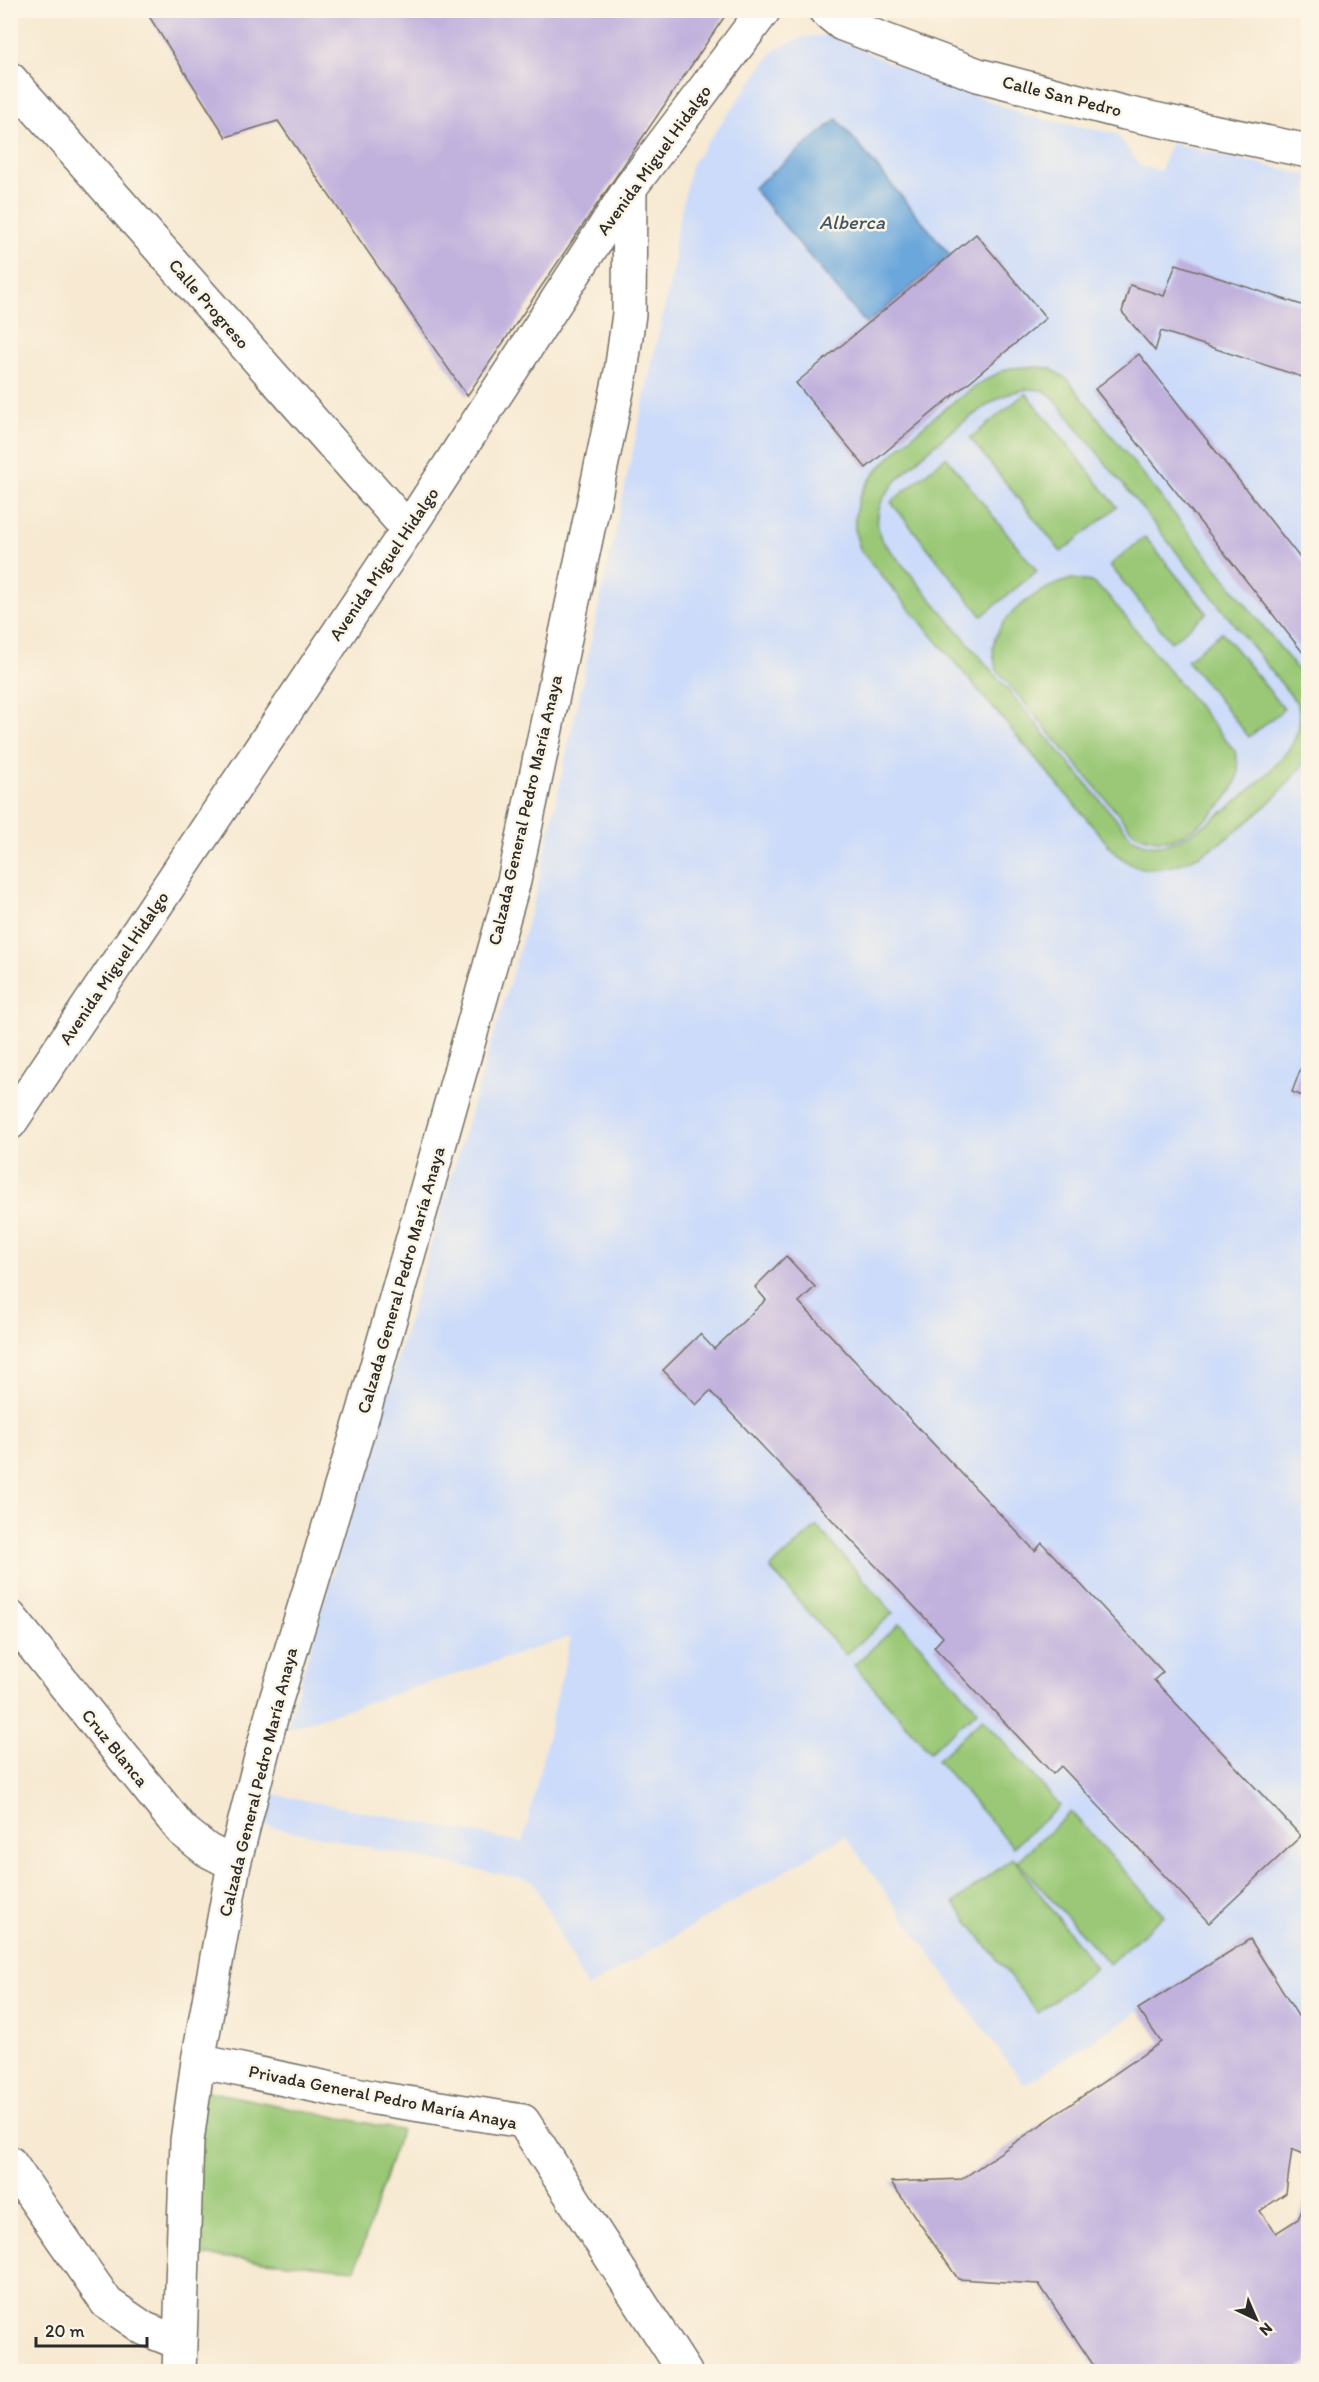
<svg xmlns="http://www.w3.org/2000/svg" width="1319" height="2382" font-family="Itim,sans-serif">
<rect width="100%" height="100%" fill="#fcf5e5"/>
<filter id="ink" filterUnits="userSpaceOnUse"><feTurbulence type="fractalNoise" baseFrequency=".0167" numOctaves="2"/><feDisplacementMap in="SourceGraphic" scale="12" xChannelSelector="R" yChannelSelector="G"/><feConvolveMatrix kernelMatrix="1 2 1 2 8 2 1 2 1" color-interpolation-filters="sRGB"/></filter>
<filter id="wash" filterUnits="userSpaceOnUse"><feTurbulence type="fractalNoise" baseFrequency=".008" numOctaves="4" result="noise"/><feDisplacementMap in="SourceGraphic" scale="24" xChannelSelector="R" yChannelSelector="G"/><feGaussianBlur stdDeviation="1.35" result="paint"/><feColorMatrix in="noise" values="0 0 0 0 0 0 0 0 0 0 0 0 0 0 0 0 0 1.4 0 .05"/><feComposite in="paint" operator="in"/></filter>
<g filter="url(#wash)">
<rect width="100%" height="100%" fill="#f7e9d2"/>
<path fill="#ccdbfa" d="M829 35 892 64 1029 116 1117 134 1140 166 1161 171 1170 143 1308 175V2032L1250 1939 1024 2085 845 1836 587 1988 533 1881 258 1824 267 1793 523 1842 571 1637 286 1729 535 897 675 258 673 249 691 165 774 50 803 37Z"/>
<path fill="#9ac876" stroke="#627a50" stroke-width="1.5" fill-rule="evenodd" d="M1030 367 1050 368 1068 380 1308 683V758C1278 800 1194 882 1137 867 1130 865 1123 858 1117 855L861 551C853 531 852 515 861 494 876 460 975 378 1011 368 1017 367 1024 368 1030 367ZM1030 389 1043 390 1053 397 1296 702C1301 715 1301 725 1295 738 1283 768 1199 837 1167 844 1154 847 1144 845 1132 838L881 539C876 527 876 516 881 503 895 472 969 416 999 398 1009 393 1019 390 1030 389Z
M1026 393 1117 507 1061 552 970 438Z
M946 457 1037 571 982 616 891 502Z
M1145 537 1207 613 1171 642 1110 565Z
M1072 579 1091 582 1105 592 1235 751C1237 760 1240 769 1237 778 1231 801 1197 830 1175 838 1161 843 1147 839 1134 833L997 670C994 661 992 651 994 642 1002 611 1044 586 1072 579Z
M1222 632 1284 709 1249 737 1187 660Z
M817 1526 893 1613 846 1655 770 1568Z
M900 1623 978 1710 930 1752 854 1665Z
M983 1718 1060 1806 1013 1847 937 1760Z
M1071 1812 1164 1915 1109 1964 1017 1861Z
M1013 1858 1096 1968 1038 2013 954 1903Z
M202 2090 401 2130 355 2269 196 2255Z"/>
<path fill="#6ca7dc" stroke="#4c6984" stroke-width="1.5" d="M837 119 950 255 866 324 753 188Z"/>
<g id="blocks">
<path fill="#c0b1dd" d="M145 10H729L467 396 278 121 226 137Z
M976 234 1046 318 866 468 796 383Z
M1176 264 1308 307V379L1161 331 1155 351 1122 312 1130 285 1164 296Z
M1139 354 1308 568V659L1095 389Z
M1308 1049V1098L1292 1092Z
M786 1256 815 1287 799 1302 1035 1551 1042 1543 1163 1672 1154 1680 1301 1836 1209 1923 1061 1766 1053 1774 934 1647 943 1637 710 1391 696 1405 663 1370 700 1334 714 1349 766 1300 755 1287Z
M1250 1939 1308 2032V2156L1292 2149 1286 2193 1260 2211 1276 2233 1298 2219 1308 2197V2362L1295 2372H1098L1039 2284 958 2279 891 2182 962 2179 1161 2042 1138 2009Z"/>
</g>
</g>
<g filter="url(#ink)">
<use href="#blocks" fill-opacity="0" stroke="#726e65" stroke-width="1.5"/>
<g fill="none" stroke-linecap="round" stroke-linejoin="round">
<defs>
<path id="street" d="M825 10 842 24 978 75 1125 113 1308 151
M10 79 408 529
M10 1123 408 529 630 188 764 10
M10 1617 182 1830 207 1850 234 1864
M198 2061 375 2098 523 2121 685 2372
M10 2163 107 2303 145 2329 180 2343
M179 2372 187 2141 198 2061 234 1864 273 1710 364 1411 514 881 621 372 629 314 630 188"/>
</defs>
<use href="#street" stroke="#726e65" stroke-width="36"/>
<use href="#street" stroke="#fff" stroke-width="33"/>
</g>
</g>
<g text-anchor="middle" stroke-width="5" stroke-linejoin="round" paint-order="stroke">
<g font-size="18" fill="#2b2b2b" stroke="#fcf5e5">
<text transform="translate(1062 96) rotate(14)" y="6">Calle San Pedro</text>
<text transform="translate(654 160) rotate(-54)" y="6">Avenida Miguel Hidalgo</text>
<text transform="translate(209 304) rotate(49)" y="6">Calle Progreso</text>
<text transform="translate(384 564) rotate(-56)" y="6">Avenida Miguel Hidalgo</text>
<text transform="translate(525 810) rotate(-77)" y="6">Calzada General Pedro María Anaya</text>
<text transform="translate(114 968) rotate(-56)" y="6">Avenida Miguel Hidalgo</text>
<text transform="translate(401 1280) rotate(-74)" y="6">Calzada General Pedro María Anaya</text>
<text transform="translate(115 1748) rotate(51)" y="6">Cruz Blanca</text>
<text transform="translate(258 1782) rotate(-76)" y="6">Calzada General Pedro María Anaya</text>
<text transform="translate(383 2097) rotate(11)" y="6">Privada General Pedro María Anaya</text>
</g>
<g font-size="20" font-style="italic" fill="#425669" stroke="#fcf5e5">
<text x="852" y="229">Alberca</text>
</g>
</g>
<rect width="1319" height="2382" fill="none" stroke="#fcf5e5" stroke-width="36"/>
<g transform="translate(1256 2319) rotate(136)" stroke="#fcf5e5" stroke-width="4.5" paint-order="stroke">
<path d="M0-4.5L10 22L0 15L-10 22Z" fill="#2b2b2b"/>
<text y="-9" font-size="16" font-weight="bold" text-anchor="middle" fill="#2b2b2b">N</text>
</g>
<path d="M36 2337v9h111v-9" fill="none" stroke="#2b2b2b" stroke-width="3"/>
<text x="45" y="2337" font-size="18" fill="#2b2b2b" stroke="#fcf5e5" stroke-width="4.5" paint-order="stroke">20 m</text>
</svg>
